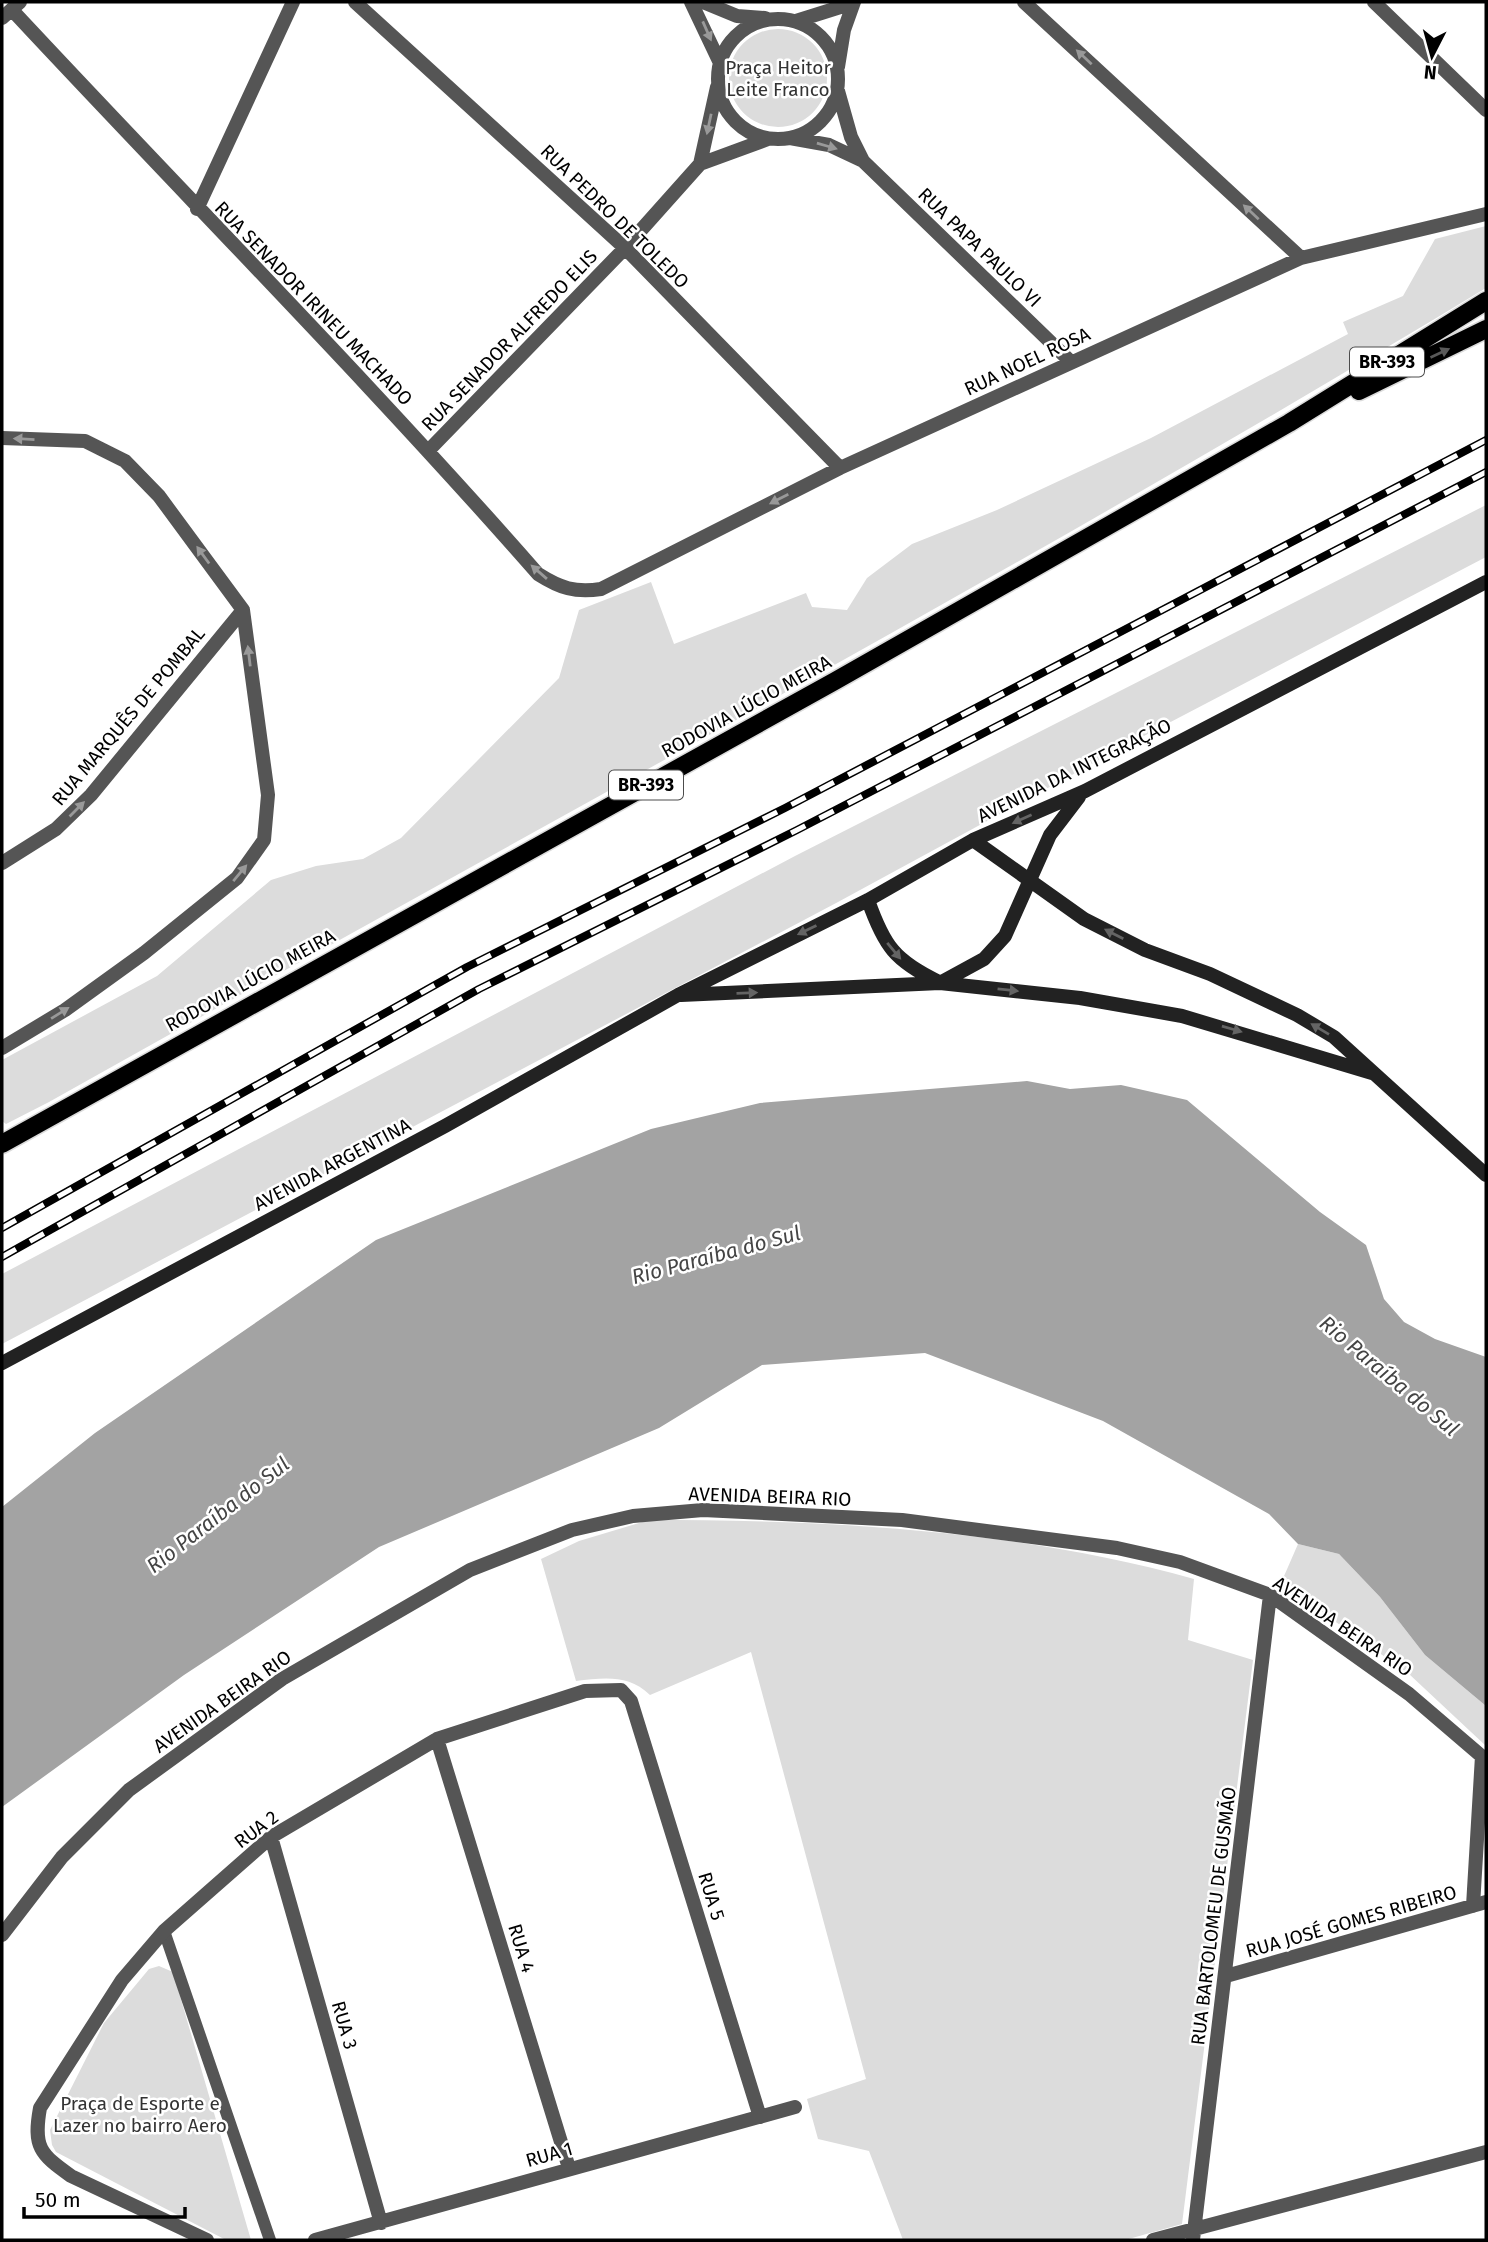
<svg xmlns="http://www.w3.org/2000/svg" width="1488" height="2242" font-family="'Fira Sans',sans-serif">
<rect width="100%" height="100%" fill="#fff"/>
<path fill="#dcdcdc" d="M729 78a49 49 0 1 1 98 0a49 49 0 1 1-98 0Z
M1486 226V288C1015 573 529 832 49 1102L6 1124 2 1121V1060L157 976 271 880 316 866 363 859 401 838 559 678 579 610 651 582 674 644 806 593 812 607 847 610 867 578 912 544 997 510 1151 438 1348 334 1343 322 1403 296 1435 239Z
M1486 505V557L1140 738 838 902 2 1344V1274L795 856Z
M649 1520C830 1520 1019 1530 1194 1579L1188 1640 1253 1660 1182 2224 1125 2240H903L869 2151 818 2139 807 2099 866 2079 751 1652 650 1695C628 1674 604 1678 576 1681L541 1559 579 1541Z
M1298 1544 1339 1554 1380 1597 1425 1655 1486 1706V1746L1409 1674 1281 1583Z
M159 1966 173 1972 251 2240H226L56 2152 52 2145 50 2130 104 2023 149 1969Z"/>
<path fill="#a3a3a3" d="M1027 1081 1070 1089 1121 1085 1187 1100 1320 1212 1366 1245 1384 1299 1404 1322 1435 1339 1486 1357V1706L1425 1655 1380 1597 1339 1554 1298 1544 1269 1514 1103 1421 925 1353 762 1365 659 1428 379 1547 184 1675 2 1807V1507L95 1433 376 1240 651 1129 760 1103Z"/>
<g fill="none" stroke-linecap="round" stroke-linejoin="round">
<defs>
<path id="primary" d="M1359 391 1486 329
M2 1144 835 681 1289 423 1486 301"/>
</defs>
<use href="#primary" stroke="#dbdbdb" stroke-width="21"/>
<path stroke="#555" stroke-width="12" d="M164 1931 270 2240"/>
<path stroke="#555" stroke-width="14" d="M355 2 625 248 840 468
M691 2 720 63
M703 2 737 16 765 18
M1024 2 1301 258
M1374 2 1486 110
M13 11C188 199 369 381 538 574 560 588 575 593 601 589L840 468 1301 258 1486 214
M2 18 20 2
M718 79a60 60 0 1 1 120 0a60 60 0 1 1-120 0Z
M796 21 853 3
M838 67 844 30 854 2
M838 91 851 137 863 161 1070 361
M790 138 829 145 863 161
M700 164 717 87
M197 209 293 2
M2 438 85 441 125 461 159 496 243 610 268 795 264 840 237 878 144 953 65 1010 2 1048
M429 450 625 248 700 164 768 139
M2 863 56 829 91 795 243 610
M437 1739 569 2168
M271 1837 381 2223
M1473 1906 1482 1756
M2 1935 62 1857 129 1790 282 1679 470 1570 572 1530 633 1516 703 1510 902 1520 1117 1548 1180 1562 1270 1595 1409 1694 1486 1760
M1226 1976 1486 1902
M207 2240 71 2176C40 2154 33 2147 40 2108L122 1980 164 1931 271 1837 437 1739 585 1691 621 1690 631 1701 760 2117
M315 2240 795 2107
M1153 2240 1486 2152
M1193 2240 1270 1595"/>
<path stroke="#222" stroke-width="14" d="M973 840 1084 919 1145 950 1210 974 1297 1015 1334 1037 1486 1175
M868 900C884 946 895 961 939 982
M940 983 984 959 1005 936 1050 835 1079 797
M681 995 940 983 1080 998 1182 1016 1372 1073
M2 1363 445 1126 678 995 868 900 973 840 1085 791 1486 582"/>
<use href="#primary" stroke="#000" stroke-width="18"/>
<defs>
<path id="rail" d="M2 1228 467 967 785 808 1486 440
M2 1257 479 989 797 830 1486 472"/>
</defs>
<use href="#rail" stroke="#000" stroke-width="8"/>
<use href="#rail" stroke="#fff" stroke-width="5" stroke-dasharray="16" stroke-linecap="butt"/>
</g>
<defs><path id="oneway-solid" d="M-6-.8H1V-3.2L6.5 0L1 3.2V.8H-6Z" transform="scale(1.75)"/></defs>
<g fill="#999">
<use href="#oneway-solid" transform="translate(707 31) rotate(66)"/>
<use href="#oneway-solid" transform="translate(1084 57) rotate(-137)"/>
<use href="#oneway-solid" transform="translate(709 124) rotate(102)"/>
<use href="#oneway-solid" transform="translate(827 146) rotate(16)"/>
<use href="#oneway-solid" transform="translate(1251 212) rotate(-137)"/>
<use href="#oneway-solid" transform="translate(24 439) rotate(-177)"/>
<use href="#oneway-solid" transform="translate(779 499) rotate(153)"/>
<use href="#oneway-solid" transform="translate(203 555) rotate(-126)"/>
<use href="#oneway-solid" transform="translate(539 572) rotate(-139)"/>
<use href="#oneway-solid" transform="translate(249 656) rotate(-97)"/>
<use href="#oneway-solid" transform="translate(77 809) rotate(-45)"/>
<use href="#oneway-solid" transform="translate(240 873) rotate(-50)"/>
<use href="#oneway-solid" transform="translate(60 1013) rotate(-32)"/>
</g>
<use fill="#595959" href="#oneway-solid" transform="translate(1440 353) rotate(-25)"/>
<g fill="#646464">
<use href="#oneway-solid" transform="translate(1022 819) rotate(156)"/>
<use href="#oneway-solid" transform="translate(807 930) rotate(154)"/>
<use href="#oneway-solid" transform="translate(1114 934) rotate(-153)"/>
<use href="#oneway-solid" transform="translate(894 951) rotate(50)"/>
<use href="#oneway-solid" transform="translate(1008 990) rotate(6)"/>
<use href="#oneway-solid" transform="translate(747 993) rotate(-2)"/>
<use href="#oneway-solid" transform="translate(1232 1029) rotate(16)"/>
<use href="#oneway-solid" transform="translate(1320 1029) rotate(-149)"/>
</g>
<g text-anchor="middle" stroke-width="5" stroke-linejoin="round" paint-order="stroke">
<g fill="#fff" stroke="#4c4c4c" stroke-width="2">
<rect x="1350" y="347.5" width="74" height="29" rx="5"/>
<rect x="609" y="770.5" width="74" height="29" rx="5"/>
</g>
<g font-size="18" font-weight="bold" fill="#000">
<text x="1387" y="368">BR-393</text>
<text x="646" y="791">BR-393</text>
</g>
<g font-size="19" fill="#333" stroke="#fff">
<text x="778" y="74">Praça Heitor<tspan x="778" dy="22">Leite Franco</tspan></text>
<text x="140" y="2110">Praça de Esporte e<tspan x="140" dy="22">Lazer no bairro Aero</tspan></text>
</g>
<g font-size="19" fill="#000" stroke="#fff">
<text transform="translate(615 216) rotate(44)" y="7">RUA PEDRO DE TOLEDO</text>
<text transform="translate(980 247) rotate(44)" y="7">RUA PAPA PAULO VI</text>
<text transform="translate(314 303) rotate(46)" y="7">RUA SENADOR IRINEU MACHADO</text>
<text transform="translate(509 340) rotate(-46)" y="7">RUA SENADOR ALFREDO ELIS</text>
<text transform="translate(1027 361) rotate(-25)" y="7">RUA NOEL ROSA</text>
<text transform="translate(746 706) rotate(-29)" y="7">RODOVIA LÚCIO MEIRA</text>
<text transform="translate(128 716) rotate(-50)" y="7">RUA MARQUÊS DE POMBAL</text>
<text transform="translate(1074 770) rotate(-26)" y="7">AVENIDA DA INTEGRAÇÃO</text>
<text transform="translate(250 980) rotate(-29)" y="7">RODOVIA LÚCIO MEIRA</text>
<text transform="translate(332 1164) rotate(-28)" y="7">AVENIDA ARGENTINA</text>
<text transform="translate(770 1496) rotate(2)" y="7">AVENIDA BEIRA RIO</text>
<text transform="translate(1343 1626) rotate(34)" y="7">AVENIDA BEIRA RIO</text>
<text transform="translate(222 1701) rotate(-35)" y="7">AVENIDA BEIRA RIO</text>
<text transform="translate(256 1829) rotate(-37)" y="7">RUA 2</text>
<text transform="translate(712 1896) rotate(73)" y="7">RUA 5</text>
<text transform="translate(1213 1916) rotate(-83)" y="7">RUA BARTOLOMEU DE GUSMÃO</text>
<text transform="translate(1351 1921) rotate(-16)" y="7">RUA JOSÉ GOMES RIBEIRO</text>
<text transform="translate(522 1948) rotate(73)" y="7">RUA 4</text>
<text transform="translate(345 2025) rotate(74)" y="7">RUA 3</text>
<text transform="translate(549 2154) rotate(-16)" y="7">RUA 1</text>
</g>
<g font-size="21" font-style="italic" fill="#444" stroke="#fff">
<text transform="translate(716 1255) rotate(-15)" y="7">Rio Paraíba do Sul</text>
<text transform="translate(1389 1376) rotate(40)" y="7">Rio Paraíba do Sul</text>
<text transform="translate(218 1515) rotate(-38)" y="7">Rio Paraíba do Sul</text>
</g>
</g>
<rect width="1488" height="2242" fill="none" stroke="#000000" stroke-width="7"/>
<g transform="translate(1432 56) rotate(186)" stroke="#ffffff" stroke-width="5" paint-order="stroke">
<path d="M0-5L12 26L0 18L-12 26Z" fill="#000000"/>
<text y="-10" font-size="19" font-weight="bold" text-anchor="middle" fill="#000000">N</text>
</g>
<path d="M24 2207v10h161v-10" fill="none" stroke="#000000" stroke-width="3.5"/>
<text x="35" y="2207" font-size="21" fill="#000000" stroke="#ffffff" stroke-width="5" paint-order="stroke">50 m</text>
</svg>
